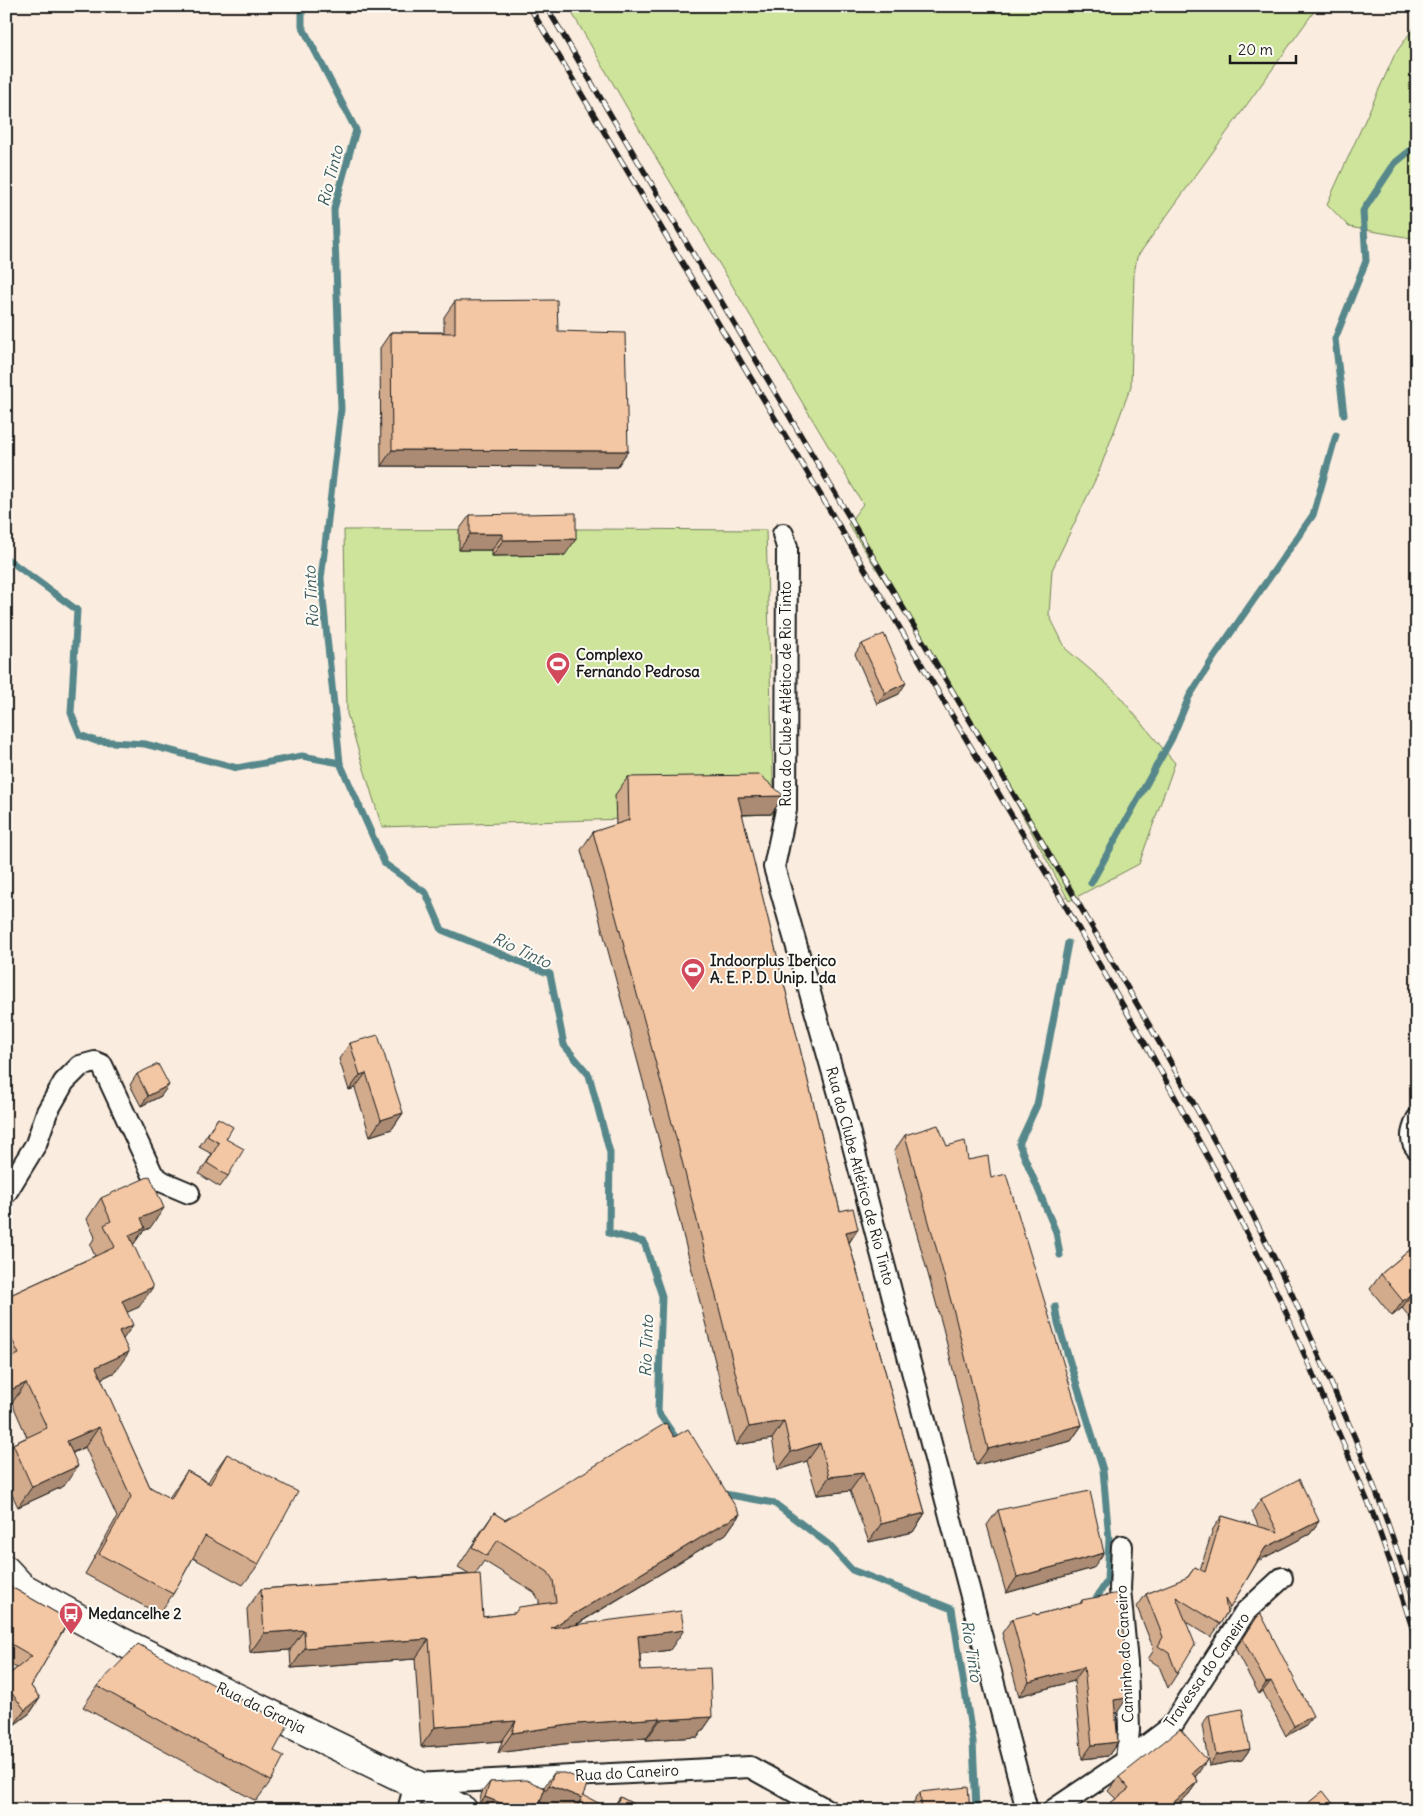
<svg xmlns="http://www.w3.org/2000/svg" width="1423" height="1816" font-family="Delius,sans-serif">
<rect width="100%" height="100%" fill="#faecde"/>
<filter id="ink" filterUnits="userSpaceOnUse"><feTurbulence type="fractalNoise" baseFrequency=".02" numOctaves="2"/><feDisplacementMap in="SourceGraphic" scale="10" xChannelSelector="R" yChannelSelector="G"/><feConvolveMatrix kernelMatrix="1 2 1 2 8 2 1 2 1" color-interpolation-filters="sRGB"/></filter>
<g filter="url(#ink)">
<path fill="#cde49a" stroke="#74805b" d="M568 6H1318L1137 257 1134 274 1131 386 1098 474 1052 570 1049 615 1066 649 1115 691 1175 763 1139 864 1069 901 942 667 937 664 848 524 863 504 665 173Z
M1417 23V239L1349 227 1327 204 1395 54Z
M589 529 766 530 774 814 382 827 347 714 344 530Z"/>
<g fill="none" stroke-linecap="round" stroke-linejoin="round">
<path stroke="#57878b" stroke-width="7" d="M302 6V26L356 130 334 209 341 409 321 579 340 763 385 864 426 893 442 930 550 974 564 1045 589 1075 610 1153 609 1233 644 1242 662 1296 658 1412 680 1444
M1344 415 1335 339 1366 261 1363 211 1395 163 1417 145
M6 558 77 610 71 713 80 735 96 741 145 744 237 768 302 756 340 763
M1091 883 1172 738 1189 697 1214 657 1313 515 1336 435
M1060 1255 1056 1232 1019 1144 1037 1105 1068 943
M1055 1306 1058 1323 1103 1470 1109 1539 1107 1581 1094 1602 1092 1603
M719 1493 774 1503 828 1544 852 1570 952 1609 973 1742 976 1810"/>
<defs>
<path id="street" d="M783 534 787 547 786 810 774 867 845 1115 1027 1810
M1417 1119C1413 1129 1408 1139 1417 1149
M6 1193 36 1144 47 1112 64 1082 80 1066 95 1062 102 1065 153 1175 163 1182 189 1193
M1122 1546 1120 1589 1127 1663 1129 1730 1126 1761
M408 1810 415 1784 750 1767 827 1810
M1053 1810 1126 1761 1171 1727 1245 1612 1282 1578"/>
<path id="secondary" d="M6 1570 22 1587 122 1642 415 1784 463 1810"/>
</defs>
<use href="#street" stroke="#1c1c1c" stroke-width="24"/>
<use href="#secondary" stroke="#1c1c1c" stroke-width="31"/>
<use href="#street" stroke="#fdfcf7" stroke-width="20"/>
<use href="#secondary" stroke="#fdfcf7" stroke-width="28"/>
<defs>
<path id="rail" d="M529 6 1055 888 1154 1059 1216 1172 1281 1301 1343 1443 1373 1514 1399 1587 1417 1643
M546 6 1067 884 1166 1054 1228 1165 1292 1294 1355 1438 1383 1510 1417 1608"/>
</defs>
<use href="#rail" stroke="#1c1c1c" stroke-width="5.5"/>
<use href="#rail" stroke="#fdfcf7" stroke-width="4" stroke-dasharray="11" stroke-linecap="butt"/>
</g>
<path fill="#d2ab8d" stroke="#1c1c1c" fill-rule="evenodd" d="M455 301 558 331 628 451 617 467 381 466 380 348 391 332H444V317Z
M470 515 565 555 492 556V550H459V530Z
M862 644 899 694 877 704 855 654Z
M628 777 784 796 771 814 742 815 840 1211 858 1229 849 1243 925 1513 913 1532 869 1542 850 1491 817 1495 807 1461 778 1470 772 1439 736 1445 666 1167 581 850 593 832 616 825 615 795Z
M350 1043 403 1113 392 1129 370 1136 355 1088 349 1090 339 1059Z
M137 1074 161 1096 141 1106 130 1085Z
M218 1118 226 1139 228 1176 220 1187 199 1174 212 1154 199 1147Z
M905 1135 947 1146 968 1160 1082 1425 1071 1441 976 1465 943 1328 894 1151Z
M101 1198 150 1228 143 1231 133 1245 139 1307 127 1312 123 1339 115 1372 101 1379 150 1487 169 1498 187 1471 208 1482 213 1474 227 1454 258 1565 243 1585 193 1558 173 1594 159 1614 85 1574 117 1517 85 1447 73 1453 64 1486 18 1507 6 1482V1453L13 1444 27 1437 12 1403 6 1406V1297L95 1256 90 1245 95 1237 87 1219Z
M1417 1244V1326L1402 1308 1392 1316 1370 1289 1381 1274Z
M674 1437 740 1514 726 1534 576 1625 670 1650 640 1654 641 1671 712 1717 698 1737 646 1740V1738L563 1744 498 1753 502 1741 421 1747 415 1659 291 1668 290 1650 250 1653 247 1609 261 1589 470 1574 458 1567 480 1533 494 1513 505 1520ZM484 1561 534 1592 539 1600V1604L515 1613 483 1617 475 1574Z
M1261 1499 1319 1521 1310 1534 1258 1561 1220 1624 1211 1637 1186 1622 1177 1674 1168 1688 1159 1666 1148 1659 1154 1650 1137 1607 1146 1594 1187 1578 1195 1567 1200 1570 1213 1529 1222 1516 1259 1527 1252 1512Z
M998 1510 1093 1568 1006 1593 987 1525Z
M6 1584 69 1620 31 1686 40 1698 30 1713 14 1725 6 1714V1677L17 1668 6 1662Z
M1082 1600 1117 1713H1115L1118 1742 1108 1756 1082 1759 1074 1681 1019 1696 1002 1633 1012 1619 1036 1615 1080 1604Z
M1257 1617 1305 1726 1286 1736 1263 1691 1259 1694 1235 1649Z
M97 1686 274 1751 271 1781 256 1801 83 1707Z
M1209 1715 1250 1749 1242 1760 1209 1766 1202 1725Z
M554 1773 583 1796 611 1810 620 1797 645 1810H560L540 1802 478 1807 482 1792 490 1782 544 1787Z
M1197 1775 1195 1776 1198 1781 1188 1795 1172 1810H1101L1116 1799 1108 1791 1119 1777Z
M920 1792 970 1810H913V1803Z"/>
<path fill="#ab8b73" stroke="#1c1c1c" d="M392 450 628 451 617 467 381 466Z
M470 534H503L492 550H459Z
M576 539 565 555 492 556 503 540Z
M906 683 899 694 877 704 885 693Z
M784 796 771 814 725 815 738 797Z
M366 1073 355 1088 349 1090 360 1075Z
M169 1085 161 1096 141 1106 148 1096Z
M403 1113 392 1129 370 1136 381 1120Z
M164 1208 150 1228 143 1231 131 1248 115 1255 141 1218Z
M858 1229 846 1247V1232Z
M153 1287 139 1307 108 1321 122 1301Z
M1412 1293 1402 1308 1392 1316 1403 1301Z
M133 1325 119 1345V1331Z
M129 1352 115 1372 82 1388 96 1367Z
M26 1383 12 1403 6 1406V1392Z
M784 1421 772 1439 736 1445 749 1427Z
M1082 1425 1071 1441 976 1465 988 1449Z
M99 1427 85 1447 53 1461 67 1441Z
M820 1443 807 1461 778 1470 791 1452Z
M78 1466 64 1486 18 1507 32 1487Z
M863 1473 850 1491 817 1495 829 1477Z
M925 1513 913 1532 869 1542 881 1524Z
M740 1514 726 1534 537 1648 551 1628Z
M1319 1521 1310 1534 1256 1562 1265 1548Z
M1104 1553 1093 1568 1006 1593 1017 1577Z
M304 1630 290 1650 250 1653 264 1633Z
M684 1630 670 1650 624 1656 638 1636Z
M429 1639 415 1659 291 1668 305 1648Z
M1084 1667 1074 1681 1019 1696 1029 1682Z
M1271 1681 1263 1691 1259 1694 1266 1683Z
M40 1698 30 1713 14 1725 25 1710Z
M1127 1698 1117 1713 1104 1714 1114 1700Z
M1313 1716 1305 1726 1286 1736 1294 1726Z
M712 1717 698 1737 646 1740 660 1720Z
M660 1718 646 1738 563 1744 498 1753 512 1733 577 1724Z
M516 1721 502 1741 421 1747 435 1727Z
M1118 1742 1108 1756 1082 1759 1092 1745Z
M1250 1749 1242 1760 1209 1766 1216 1755Z
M1207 1760 1197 1775 1182 1787 1192 1773Z
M1198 1781 1188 1795 1172 1810H1165Z
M549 1785 582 1798 574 1810H560L538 1801Z
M485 1797 519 1810H484L478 1807Z"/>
<path fill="#f4c7a4" stroke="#1c1c1c" d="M557 300 558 331 625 333 628 451 392 450 391 332 455 333V301Z
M576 513V539L503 540V534H470V515Z
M884 634 906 683 885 693 862 644Z
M760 775 784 796 738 797 840 1211 853 1208 858 1229 846 1232 925 1513 881 1524 863 1473 829 1477 820 1443 791 1452 784 1421 749 1427 679 1149 593 832 629 820 628 777Z
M378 1035 403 1113 381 1120 366 1073 360 1075 350 1043Z
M158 1064 169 1085 148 1096 137 1074Z
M218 1118 233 1127 226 1139 244 1149 228 1176 207 1163 219 1143 207 1136Z
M938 1125 947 1146 965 1141 968 1160 988 1156 991 1178 1006 1174 1082 1425 988 1449 954 1312 905 1135Z
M150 1176 164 1208 141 1218 145 1228 129 1235 153 1287 122 1301 133 1325 119 1331 129 1352 96 1367 150 1487 171 1499 187 1471 210 1484 227 1454 298 1492 258 1565 205 1536 173 1594 99 1554 131 1497 99 1427 67 1441 78 1466 32 1487 13 1444 47 1428 26 1383 6 1392V1360L19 1354 6 1327V1297L115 1247 104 1225 111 1221 101 1198Z
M1417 1244V1298L1412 1293 1403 1301 1381 1274Z
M666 1423 674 1437 688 1429 740 1514 551 1628 681 1611 684 1630 638 1636 641 1671 710 1668 712 1717 660 1720V1718L577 1724 512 1733 516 1721 435 1727 429 1639 305 1648 304 1630 264 1633 261 1589 480 1574 483 1617 515 1613 519 1607 556 1602 553 1580 548 1572 498 1540 487 1556 472 1547 494 1513 505 1520Z
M1299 1479 1319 1521 1265 1548 1230 1608 1225 1599 1227 1612 1220 1624 1176 1597 1195 1644 1177 1674 1169 1653 1158 1646 1163 1637 1146 1594 1188 1577 1195 1567 1205 1572 1222 1516 1278 1532 1261 1499Z
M1090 1491 1104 1553 1017 1577 998 1510Z
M6 1584 69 1620 31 1686 40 1698 25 1710 6 1686V1677L32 1656 6 1641Z
M1119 1593 1125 1649 1127 1698 1114 1700 1118 1742 1092 1745 1084 1667 1029 1682 1012 1619 1035 1613 1036 1615 1082 1603V1600Z
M1261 1614 1313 1716 1294 1726 1271 1681 1266 1683 1243 1639 1257 1617Z
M138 1644 288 1725 274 1751 284 1756 271 1781 97 1686Z
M1242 1709 1250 1749 1216 1755 1209 1715Z
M1180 1729 1207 1760 1192 1773 1198 1781 1165 1810H1101L1129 1789 1119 1777Z
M554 1773H565L588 1782 582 1798 583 1795 612 1810H576L582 1798 549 1785Z
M526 1780 545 1788 537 1810H519L485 1797 490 1782Z
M968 1787 970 1810H922L920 1792Z
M1323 1791 1338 1810H1304L1302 1808Z
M620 1797 645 1810H613Z
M465 1805 466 1810H428Z"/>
</g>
<defs>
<symbol id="stadium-pin" viewBox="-11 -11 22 30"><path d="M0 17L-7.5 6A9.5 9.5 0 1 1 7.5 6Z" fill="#d1495b" stroke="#fdfcf7"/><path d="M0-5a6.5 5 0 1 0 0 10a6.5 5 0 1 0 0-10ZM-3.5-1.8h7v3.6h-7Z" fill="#fff"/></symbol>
<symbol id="bus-pin" viewBox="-11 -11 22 30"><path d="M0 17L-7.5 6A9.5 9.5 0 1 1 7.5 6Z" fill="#d1495b" stroke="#fdfcf7"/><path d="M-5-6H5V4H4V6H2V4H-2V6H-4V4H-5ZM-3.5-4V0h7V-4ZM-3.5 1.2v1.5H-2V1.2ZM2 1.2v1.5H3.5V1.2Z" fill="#fff"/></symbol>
</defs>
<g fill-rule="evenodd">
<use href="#stadium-pin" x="544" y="650" width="28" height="38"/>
<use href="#stadium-pin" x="679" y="956" width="28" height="38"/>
<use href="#bus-pin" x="57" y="1600" width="28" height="38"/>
</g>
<g text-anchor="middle" stroke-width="4" stroke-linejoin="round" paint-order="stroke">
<g font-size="15" font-weight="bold" fill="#1c1c1c" stroke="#fdfcf7" text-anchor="start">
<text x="576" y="660">Complexo<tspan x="576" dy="17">Fernando Pedrosa</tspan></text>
<text x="710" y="966">Indoorplus Iberico<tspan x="710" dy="17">A. E. P. D. Unip. Lda</tspan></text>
<text x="88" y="1619">Medancelhe 2</text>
</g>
<g font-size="15" fill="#1c1c1c" stroke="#fdfcf7">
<text transform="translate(786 694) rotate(-90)" y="5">Rua do Clube Atlético de Rio Tinto</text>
<text transform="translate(860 1176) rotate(75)" y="5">Rua do Clube Atlético de Rio Tinto</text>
<text transform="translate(1125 1654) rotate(-93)" y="5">Caminho do Caneiro</text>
<text transform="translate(1207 1670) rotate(-55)" y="5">Travessa do Caneiro</text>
<text transform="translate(261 1708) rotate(26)" y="5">Rua da Granja</text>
<text transform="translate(627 1773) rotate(-3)" y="5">Rua do Caneiro</text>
</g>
<g font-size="16" font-style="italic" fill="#3e5b5d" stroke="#fdfcf7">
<text transform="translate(330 176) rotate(-76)" y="6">Rio Tinto</text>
<text transform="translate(311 597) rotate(-93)" y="6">Rio Tinto</text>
<text transform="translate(522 950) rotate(25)" y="6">Rio Tinto</text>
<text transform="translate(646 1346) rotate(-88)" y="6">Rio Tinto</text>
<text transform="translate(972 1651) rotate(81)" y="6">Rio Tinto</text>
</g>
</g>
<rect width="1423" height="1816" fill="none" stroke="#fdfcf7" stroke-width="25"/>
<rect x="12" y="12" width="1398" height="1791" fill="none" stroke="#1c1c1c" stroke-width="2" filter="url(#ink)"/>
<path d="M1230 55v8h66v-8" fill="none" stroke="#1c1c1c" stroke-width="2.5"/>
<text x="1238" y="55" font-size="15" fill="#1c1c1c" stroke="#fdfcf7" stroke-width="4" paint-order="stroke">20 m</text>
</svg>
